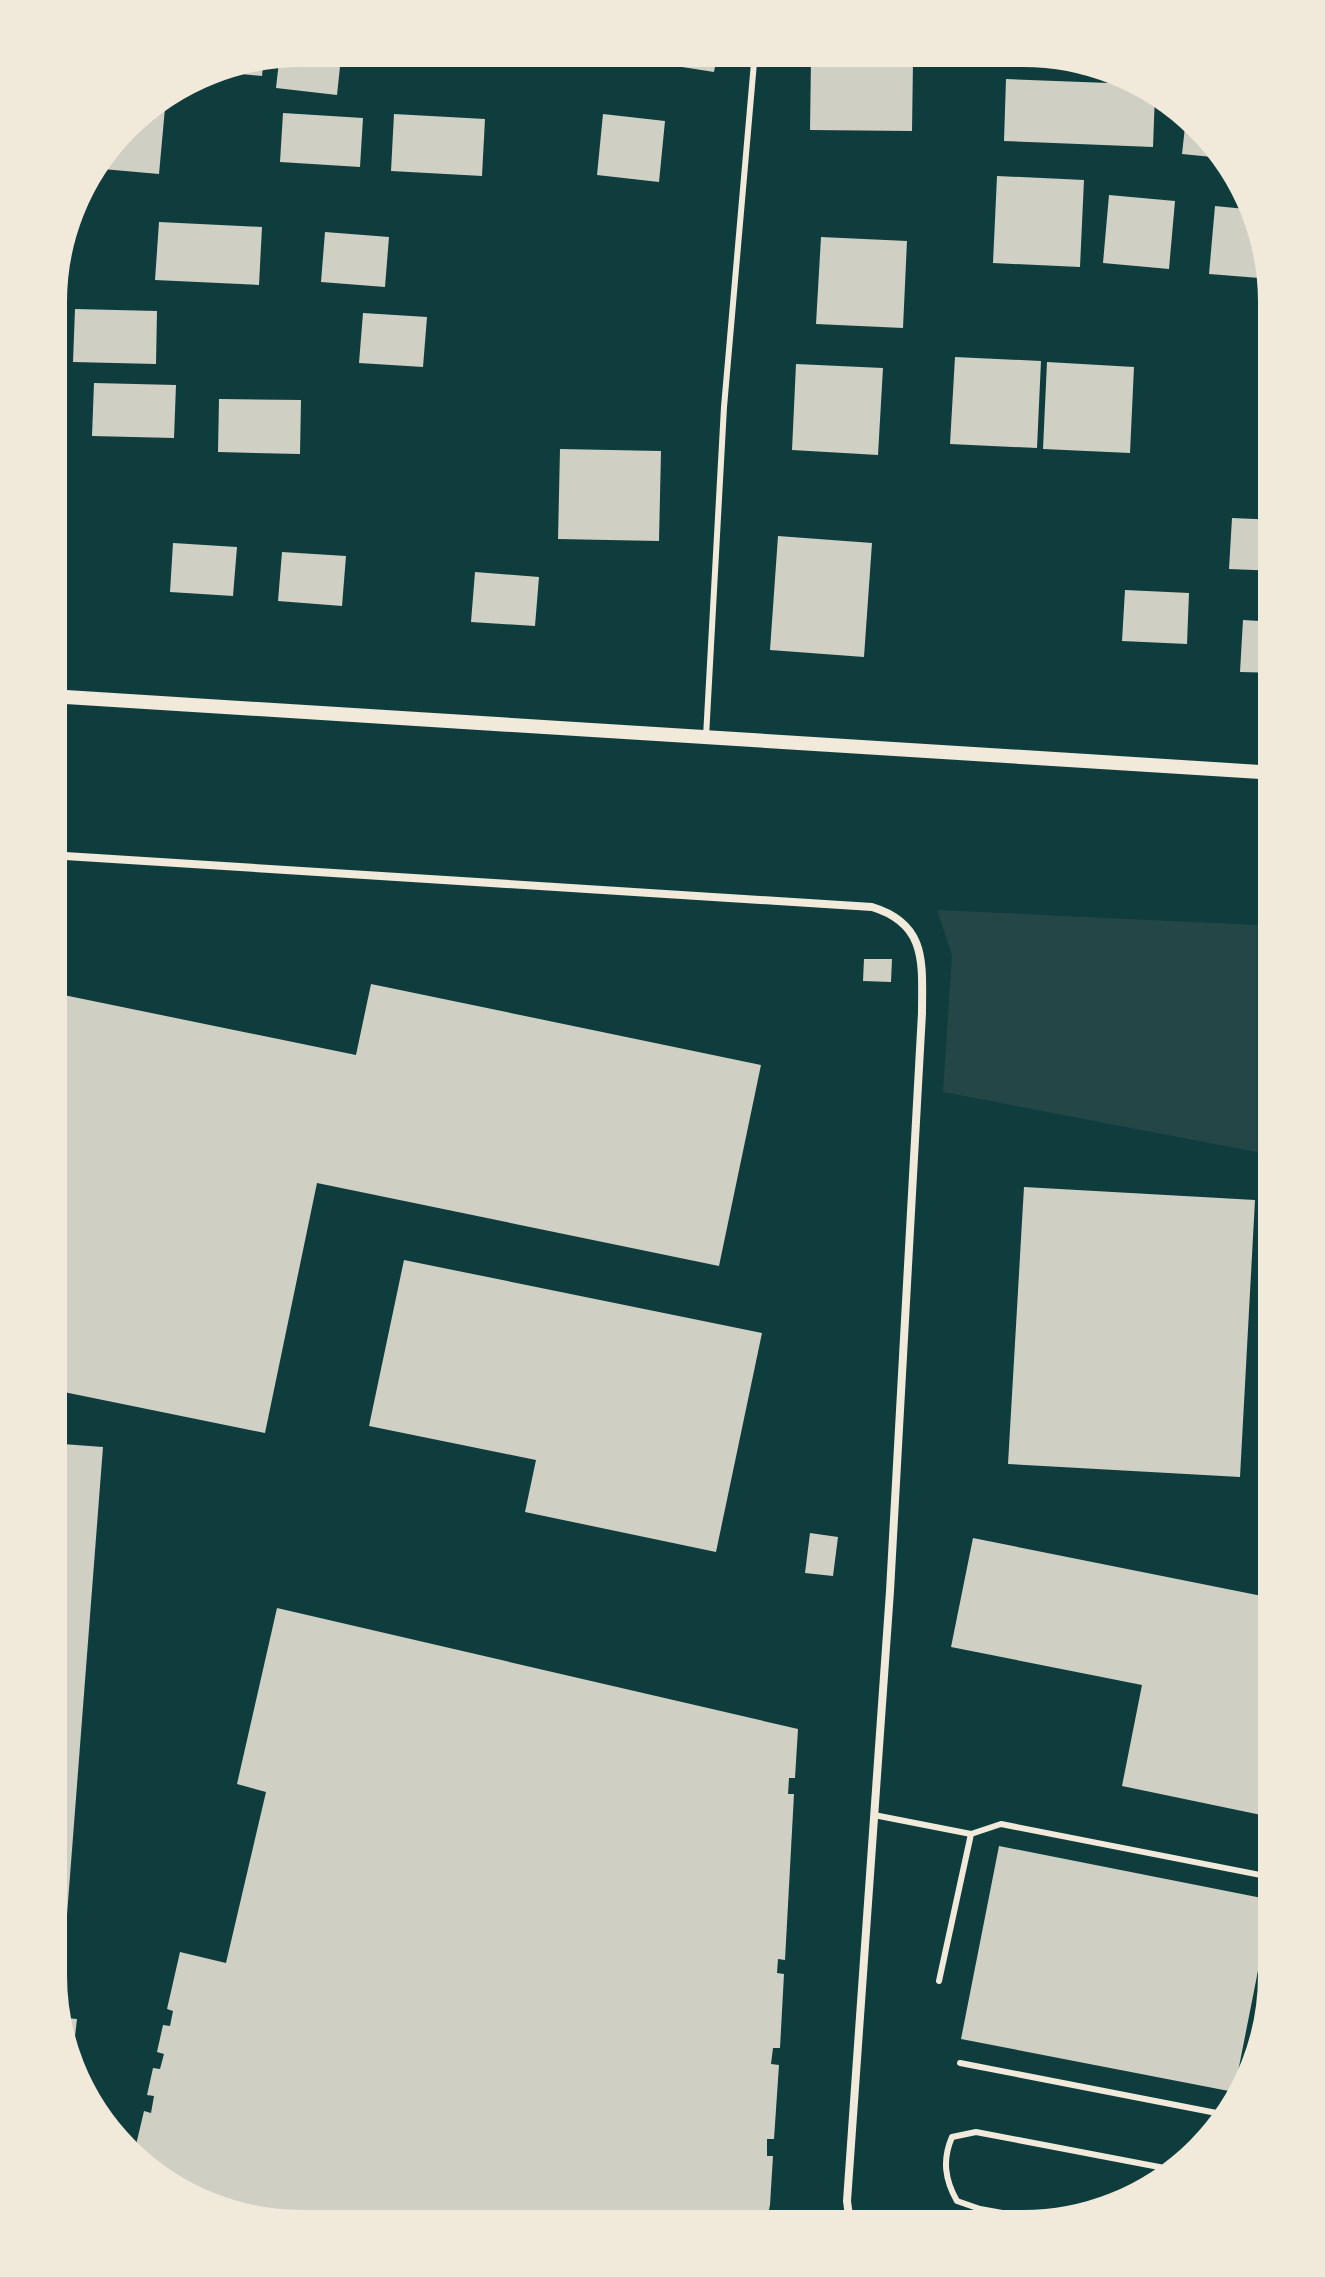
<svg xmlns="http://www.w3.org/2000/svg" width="1325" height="2277" font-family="Inter,sans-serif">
<rect width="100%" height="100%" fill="#0f3d3e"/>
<path fill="#244646" d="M937 910 1277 926V1156L943 1092 952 955Z"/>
<path fill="#cfcfc3" d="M302 48H342L337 95 276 88 280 52Z
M652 50 718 51 714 72 650 62Z
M264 56 262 76 201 70 205 67Z
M811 60 913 62 912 131 810 130Z
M1006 79 1135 84 1155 94 1153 147 1004 141Z
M159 96 166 97 159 174 91 168 134 111Z
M1187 109 1190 111 1222 158 1182 154Z
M283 113 363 118 360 167 280 162Z
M394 114 485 119 482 176 391 171Z
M603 114 665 121 659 182 597 175Z
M997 176 1084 180 1080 267 993 263Z
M1109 195 1175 201 1169 269 1103 263Z
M1215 206 1256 210 1263 220 1273 279 1209 274Z
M159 222 262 227 259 285 155 280Z
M325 232 389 237 385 287 321 282Z
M821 237 907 241 903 328 816 324Z
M75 309 157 311 156 364 73 362Z
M363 313 427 317 423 367 359 363Z
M955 357 1041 361 1037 448 950 444Z
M1047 362 1134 367 1130 453 1043 449Z
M796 364 883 368 878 455 792 450Z
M94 383 176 385 174 438 92 436Z
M1264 384 1277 385V436H1261Z
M219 399 301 400 300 454 218 452Z
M560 449 661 451 659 541 558 539Z
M1232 518 1277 520V571L1229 569Z
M778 536 872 543 864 657 770 650Z
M173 543 237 547 233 596 170 592Z
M282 552 346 556 342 606 278 601Z
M475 572 539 577 535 626 471 622Z
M1125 590 1189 593 1187 644 1122 641Z
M1243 620 1277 622V673L1240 672Z
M864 959H892L891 982 863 981Z
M371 984 761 1065 719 1266 317 1183 265 1433 49 1389V992L356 1055Z
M1024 1187 1255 1200 1240 1477 1008 1464Z
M404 1260 762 1333 716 1552 525 1512 536 1460 369 1426Z
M49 1443 103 1447 65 1941 48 1940Z
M810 1533 838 1537 833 1576 805 1573Z
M973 1538 1277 1599 1276 1818 1122 1786 1142 1685 951 1647Z
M277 1608 798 1729 795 1778H789L788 1794H794L785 1960 778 1959 777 1973 784 1974 780 2048H773L771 2064 779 2065 774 2139H767V2156H773L770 2205 765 2228 269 2227 205 2209 135 2166 132 2162 144 2111 151 2113 154 2096 147 2095 153 2068 160 2069 164 2054 157 2052 163 2025 170 2026 173 2011 167 2009 180 1952 226 1963 266 1792 237 1784Z
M999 1846 1272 1900 1234 2092 961 2039Z
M55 2017 77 2019 73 2054 61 2053Z"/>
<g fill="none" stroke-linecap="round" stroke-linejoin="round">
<path stroke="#f1e9da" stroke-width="6" d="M706 737 724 407 755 51
M874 1815 971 1834 939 1981
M971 1834 1001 1824 1276 1878
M960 2063 1232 2116
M1057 2223 980 2209 957 2201C945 2180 942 2160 952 2137L976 2132 1180 2171
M809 2228 849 2216"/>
<path stroke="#f1e9da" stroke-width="8" d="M49 855 872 907C928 924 922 964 922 1013L890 1591 847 2201 849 2216 857 2229"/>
<path stroke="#f1e9da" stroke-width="14" d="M50 696 1277 773"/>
</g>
<path d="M0 0H1325V2277H0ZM302 62H1023A240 240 0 0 1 1263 302V1975A240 240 0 0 1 1023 2215H302A240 240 0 0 1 62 1975V302A240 240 0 0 1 302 62Z" fill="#f1e9da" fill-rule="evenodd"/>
<path fill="none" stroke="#f1e9da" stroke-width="10" d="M302 62H1023A240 240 0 0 1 1263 302V1975A240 240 0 0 1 1023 2215H302A240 240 0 0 1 62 1975V302A240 240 0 0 1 302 62Z"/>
</svg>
